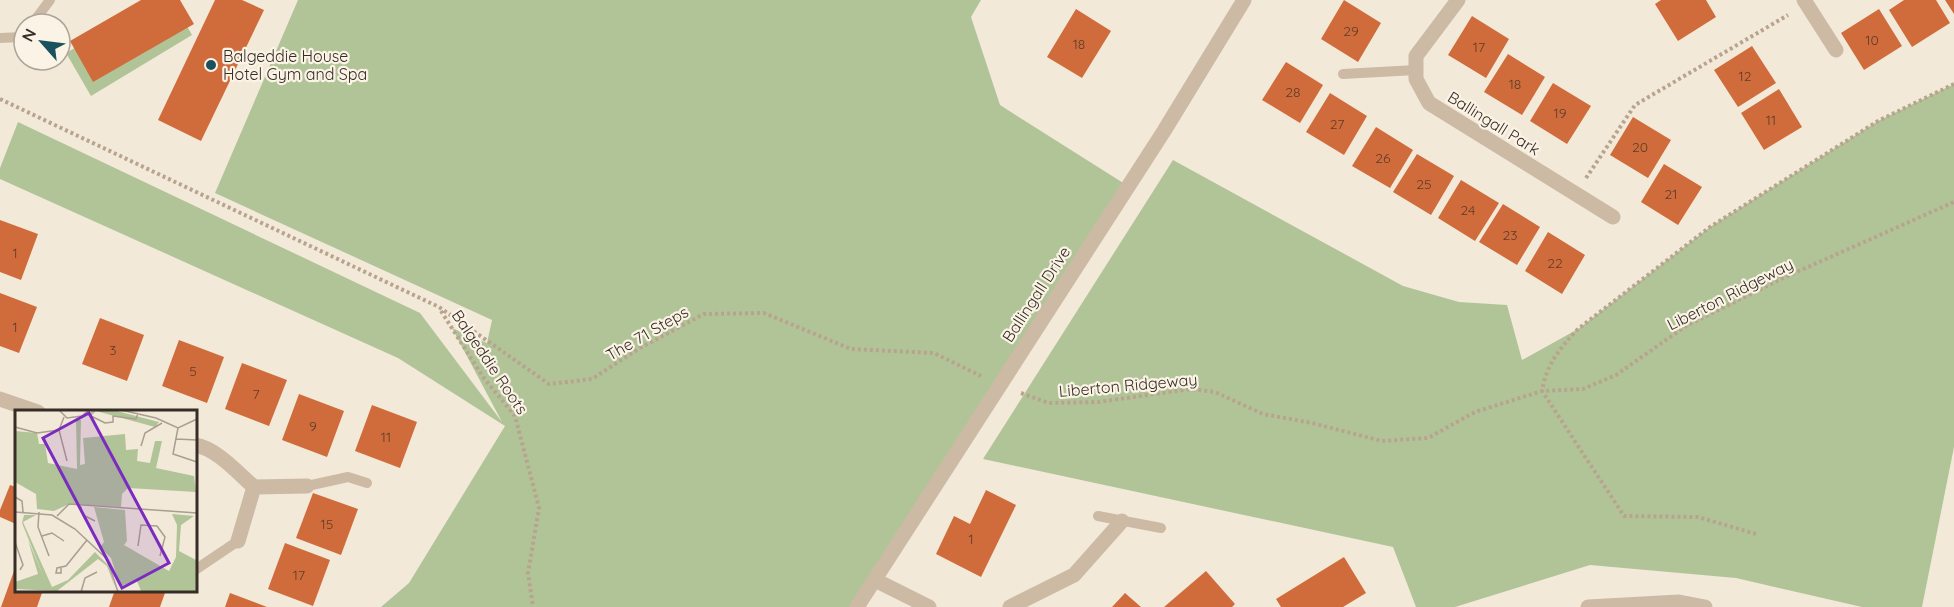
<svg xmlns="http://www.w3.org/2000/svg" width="1954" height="607" font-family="Quicksand,sans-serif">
<rect width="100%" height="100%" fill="#f3e9d9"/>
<path fill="#b1c498" d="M157 0H172L192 35 91 96 66 53Z
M298 0H981L971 17 1000 105 1128 186 857 607H381L409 583 505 426 398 358 0 179V168L18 122 420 313 502 422 452 328 487 343 492 320 215 193Z
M1954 84V447L1922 607H1862L1736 578 1590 565 1455 607H1416L1393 547 983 459 1173 160 1403 286 1459 302 1507 305 1522 360 1578 329 1710 227 1878 121Z"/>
<path fill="#d06c3b" d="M141 0H180L194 24 93 82 70 41Z
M215 0H242L264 10 201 141 158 120Z
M1344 0 1381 23 1358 62 1321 39Z
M1661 0H1706L1716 17 1678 41 1655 4Z
M1904 0H1936L1950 23 1912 47 1889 10Z
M1945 0H1954V14Z
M1076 9 1111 31 1082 78 1047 57Z
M1879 9 1902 46 1864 70 1841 33Z
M1472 16 1509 39 1486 78 1448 55Z
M1752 46 1776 83 1738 107 1714 70Z
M1508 54 1545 77 1522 115 1484 92Z
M1286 62 1323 85 1300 123 1262 100Z
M1553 83 1591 106 1567 144 1530 121Z
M1779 89 1802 127 1764 150 1741 113Z
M1330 93 1367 116 1344 155 1306 132Z
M1633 117 1671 140 1648 178 1610 155Z
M1376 127 1413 150 1390 188 1352 166Z
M1417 154 1454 176 1431 215 1393 192Z
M1664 164 1702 187 1678 225 1641 202Z
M1461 180 1499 203 1475 241 1438 218Z
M1503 204 1540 227 1517 265 1479 242Z
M0 220 38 234 21 280 0 272Z
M1548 232 1585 255 1562 294 1525 271Z
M0 293 37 307 19 353 0 346Z
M100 318 144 335 127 381 82 364Z
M179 340 224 357 207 403 162 386Z
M242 363 287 380 269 426 225 409Z
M299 394 344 411 327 457 282 440Z
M372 405 417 422 400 468 355 451Z
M10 485 16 487V524L0 517V510Z
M986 490 1016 505 981 577 936 554 954 516 970 524Z
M313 493 358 509 341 555 296 538Z
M285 543 330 560 313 606 268 589Z
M1344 557 1366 593 1343 607H1281L1276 599Z
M14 571 16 590H43L37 607H1Z
M1206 571 1235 604 1232 607H1164Z
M115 590H166L160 607H109Z
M230 593 267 607H225Z
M1125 593 1141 607H1112Z"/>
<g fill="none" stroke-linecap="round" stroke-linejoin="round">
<path stroke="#b8a48e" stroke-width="4" stroke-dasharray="3 3" stroke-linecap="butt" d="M0 99 439 307 549 384 592 379 640 348 704 314 764 313 851 349 934 353 981 376
M1586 178 1635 105 1788 15
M441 311 483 377 515 416 539 508 528 573 533 607
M1021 393 1049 403 1098 402 1191 389 1215 392 1263 414 1312 423 1382 441 1428 438 1475 412 1542 391 1583 389 1616 375 1686 326 1781 279 1954 202
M1756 534 1698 517 1624 516 1542 391C1546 365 1560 348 1578 329L1710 227 1878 121 1954 84"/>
<path stroke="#ccbaa4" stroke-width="10" d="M32 24 50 0
M0 38 22 37 24 34
M1343 74 1416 70
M307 486 348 477 367 483
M1098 516 1161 528
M195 570 238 541"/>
<path stroke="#ccbaa4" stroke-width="15" d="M1458 0 1416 56V79L1429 103 1613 217
M1804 0 1836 50
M0 399 38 412
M195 445C216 448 238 473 254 487L307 486
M238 541 254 487
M875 580 929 607
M857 607 1164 131 1244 0
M1010 607 1074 575 1122 521
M1588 607 1679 602 1705 607"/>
</g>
<circle fill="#19525c" stroke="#fbf3e6" stroke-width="2" cx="211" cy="65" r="6"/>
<g text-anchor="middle" stroke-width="4.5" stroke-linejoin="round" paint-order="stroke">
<g font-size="14" fill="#5d3d2b">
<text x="1351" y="36">29</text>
<text x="1872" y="45">10</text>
<text x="1079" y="49">18</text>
<text x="1479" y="52">17</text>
<text x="1745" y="81">12</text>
<text x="1515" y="89">18</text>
<text x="1293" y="97">28</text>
<text x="1560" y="118">19</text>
<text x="1771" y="125">11</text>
<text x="1337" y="129">27</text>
<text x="1640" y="152">20</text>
<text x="1383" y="163">26</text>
<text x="1424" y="189">25</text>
<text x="1671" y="199">21</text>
<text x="1468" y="215">24</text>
<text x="1510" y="240">23</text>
<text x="15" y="258">1</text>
<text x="1555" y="268">22</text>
<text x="15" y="332">1</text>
<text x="113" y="355">3</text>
<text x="193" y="376">5</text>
<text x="256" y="399">7</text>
<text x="313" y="431">9</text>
<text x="386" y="442">11</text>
<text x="327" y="529">15</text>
<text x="971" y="544">1</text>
<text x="299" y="580">17</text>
</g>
<g font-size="16" fill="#372d26" stroke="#fbf3e6" text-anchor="start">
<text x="223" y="62">Balgeddie House<tspan x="223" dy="18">Hotel Gym and Spa</tspan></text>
</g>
<g font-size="16" fill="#372d26" stroke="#fbf3e6">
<text transform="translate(1494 123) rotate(32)" y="6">Ballingall Park</text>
<text transform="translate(1036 294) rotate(-57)" y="6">Ballingall Drive</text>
<text transform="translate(1730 294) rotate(-27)" y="6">Liberton Ridgeway</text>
<text transform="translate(647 333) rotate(-30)" y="6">The 71 Steps</text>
<text transform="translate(490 362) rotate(56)" y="6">Balgeddie Roots</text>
<text transform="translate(1128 385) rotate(-5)" y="6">Liberton Ridgeway</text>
</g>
</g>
<g transform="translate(15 410)">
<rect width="182" height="182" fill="#f3e9d9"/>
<path d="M76 0H98L144 12 140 17 81 1 76 6ZM61 10H66L65 55 70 54 68 28 110 24 111 40 123 39 122 51 135 53 140 31H147L141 58 179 66 181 82 113 78 107 84 106 97 54 94 39 101 22 99 21 84 0 72V21L22 23 24 34H30L33 53 62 59ZM79 97 110 100 112 131 109 135 154 161 161 147 162 115 157 104 179 106 166 115 164 141 181 150V181H126L122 171 105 176 96 148 85 137 89 132ZM9 105H21L8 112 37 177 53 170 80 142 94 156 100 177 92 156 83 149 42 181 0 179V172L23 164 13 130 30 170 7 113Z" fill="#b1c498"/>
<path fill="none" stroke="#a89e91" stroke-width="1.5" d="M44 0 52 8 67 6 74 0M106 0 141 8 163 18 182 9M70 3 90 13 98 12V6L121 9 123 3M49 7 44 20 52 51M0 17 22 23 44 20M163 18 158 44 182 52M161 29 182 30M126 36 130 23 147 13M0 87 7 91 8 102M65 94 68 105 80 111M0 102 37 105 60 119 92 149 103 182M24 102 23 117 34 146M42 106 54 94 182 103M27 126 37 123 49 131M0 132 8 155 5 160M123 136 126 115 142 116 150 127 145 146M46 158V163H41L42 158 51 156 72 130M66 182 70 168 82 162"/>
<path fill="#7b2cbf" fill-opacity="0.15" stroke="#7b2cbf" stroke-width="3" d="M74 3 154 153 107 178 28 28Z"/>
<rect width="182" height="182" fill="none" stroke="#372d26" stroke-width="3"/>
</g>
<g transform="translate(42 42) rotate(298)"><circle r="28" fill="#fbf3e6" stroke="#ada499" stroke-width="1.5"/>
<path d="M0-4.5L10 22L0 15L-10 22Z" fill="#19525c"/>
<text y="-9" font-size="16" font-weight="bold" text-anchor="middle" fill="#372d26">N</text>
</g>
</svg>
